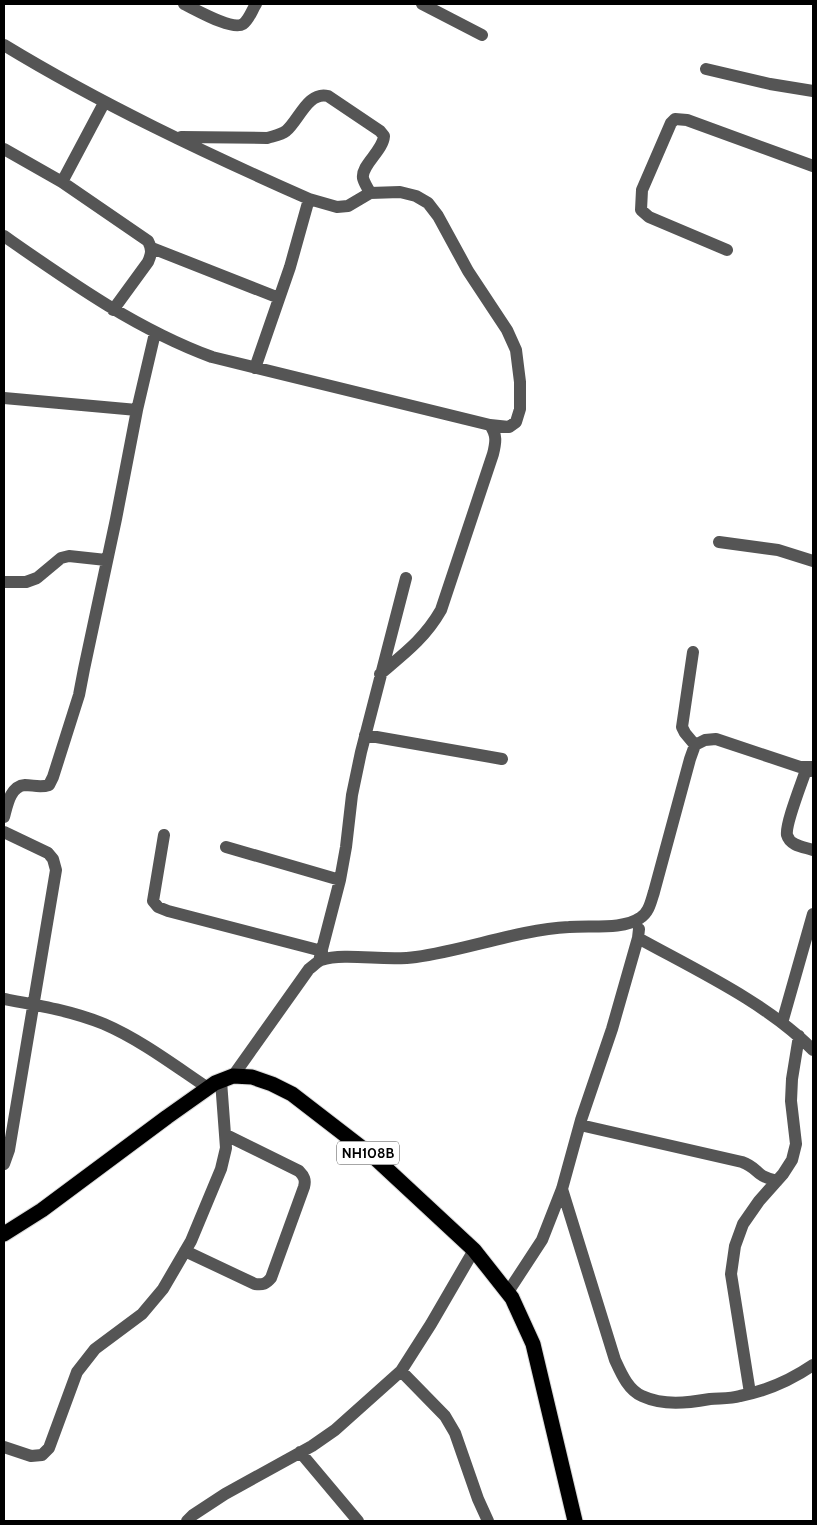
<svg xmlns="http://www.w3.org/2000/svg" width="817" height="1525" font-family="Cabin,sans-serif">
<rect width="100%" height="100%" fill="#fff"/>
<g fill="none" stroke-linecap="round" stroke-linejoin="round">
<defs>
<path id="highway" d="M4 1234 42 1210 167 1117 215 1083 233 1076 252 1077 272 1084 292 1094 375 1158 474 1250 512 1298 533 1344 575 1521"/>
</defs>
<use href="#highway" stroke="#dbdbdb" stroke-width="17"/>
<path stroke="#555" stroke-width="12" d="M184 4C195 9 232 31 243 24 249 20 252 10 256 4
M422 4 482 35
M4 45C101 104 205 153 309 199L290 267 255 368
M706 69 770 84 813 91
M181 137 267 138C273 136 281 135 286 131 299 120 308 91 328 96L380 131 384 136C383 151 361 165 363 178 364 183 368 188 370 193
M4 149 62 182 148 241C152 249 152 253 148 262L113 310
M62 182 104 103
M309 199 337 207 348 206 370 193 400 192 416 196 428 203 438 216 468 271 507 330 516 350 520 382V409L516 422 509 427 490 425
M4 236C70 282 136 329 212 357L490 425C497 435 496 442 493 454L441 610C425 638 405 653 380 674
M152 248 279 298
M727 250 649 217 641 210 642 190 671 123 675 119 687 120 813 166
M4 398 137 410
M719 542 778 550 813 561
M4 582H26L37 578 61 558 69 556 106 560
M693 652 682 727 685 733 695 745
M365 735 502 759
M811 771 807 767C803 780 785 824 787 835 790 846 804 847 813 850
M4 817C7 806 10 786 25 785 33 785 40 788 49 785L53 777 79 695 84 669 116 519 137 410 155 333
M4 832 48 853 53 859 56 870 9 1150 4 1164
M164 835 153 901 158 907 168 911 322 951
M226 847 340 880
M639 929 638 938C696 970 767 1003 813 1050
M319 961 340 880 346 847 352 795 361 752 406 578
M4 999C37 1005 72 1011 104 1024 141 1040 175 1066 208 1088
M782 1023 813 914
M233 1076 309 969C313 966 317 962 321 960 347 952 386 962 416 957 467 950 517 930 569 927 590 925 623 930 640 918 649 913 651 901 654 892L690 759 695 745 705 740 716 739 800 767H813
M580 1125 742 1162C751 1165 754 1169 760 1174 765 1178 771 1179 777 1181
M562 1189 615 1360C621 1373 628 1390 642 1396 664 1406 687 1403 710 1399 719 1398 730 1399 740 1396 766 1391 791 1380 813 1365
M185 1251 255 1284C263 1285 266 1284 271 1278L304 1187C306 1180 304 1176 299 1171L226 1135
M508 1292 542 1240 562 1189 581 1120 612 1029 638 938
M401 1371 445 1416 455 1433 478 1499 488 1521
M750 1393 731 1274 735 1246 743 1224 759 1201 783 1174 792 1160 796 1144 791 1101 792 1079 799 1036
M4 1447 31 1456 42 1455 49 1448 77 1372 95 1349 142 1314 163 1289 191 1241 221 1169 226 1148 221 1081
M300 1452 358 1521
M187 1521 193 1515 225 1494 312 1446 335 1430 401 1371 431 1324 474 1250"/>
<use href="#highway" stroke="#000" stroke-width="15"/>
</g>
<g text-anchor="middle" stroke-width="4.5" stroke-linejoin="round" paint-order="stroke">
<rect fill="#fff" stroke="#4c4c4c" stroke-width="1" x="337" y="1141.5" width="62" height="23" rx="4"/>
<g font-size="14" font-weight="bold" fill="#000">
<text x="368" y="1158">NH108B</text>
</g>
</g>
<rect width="817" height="1525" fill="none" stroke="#000000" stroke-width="10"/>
</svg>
